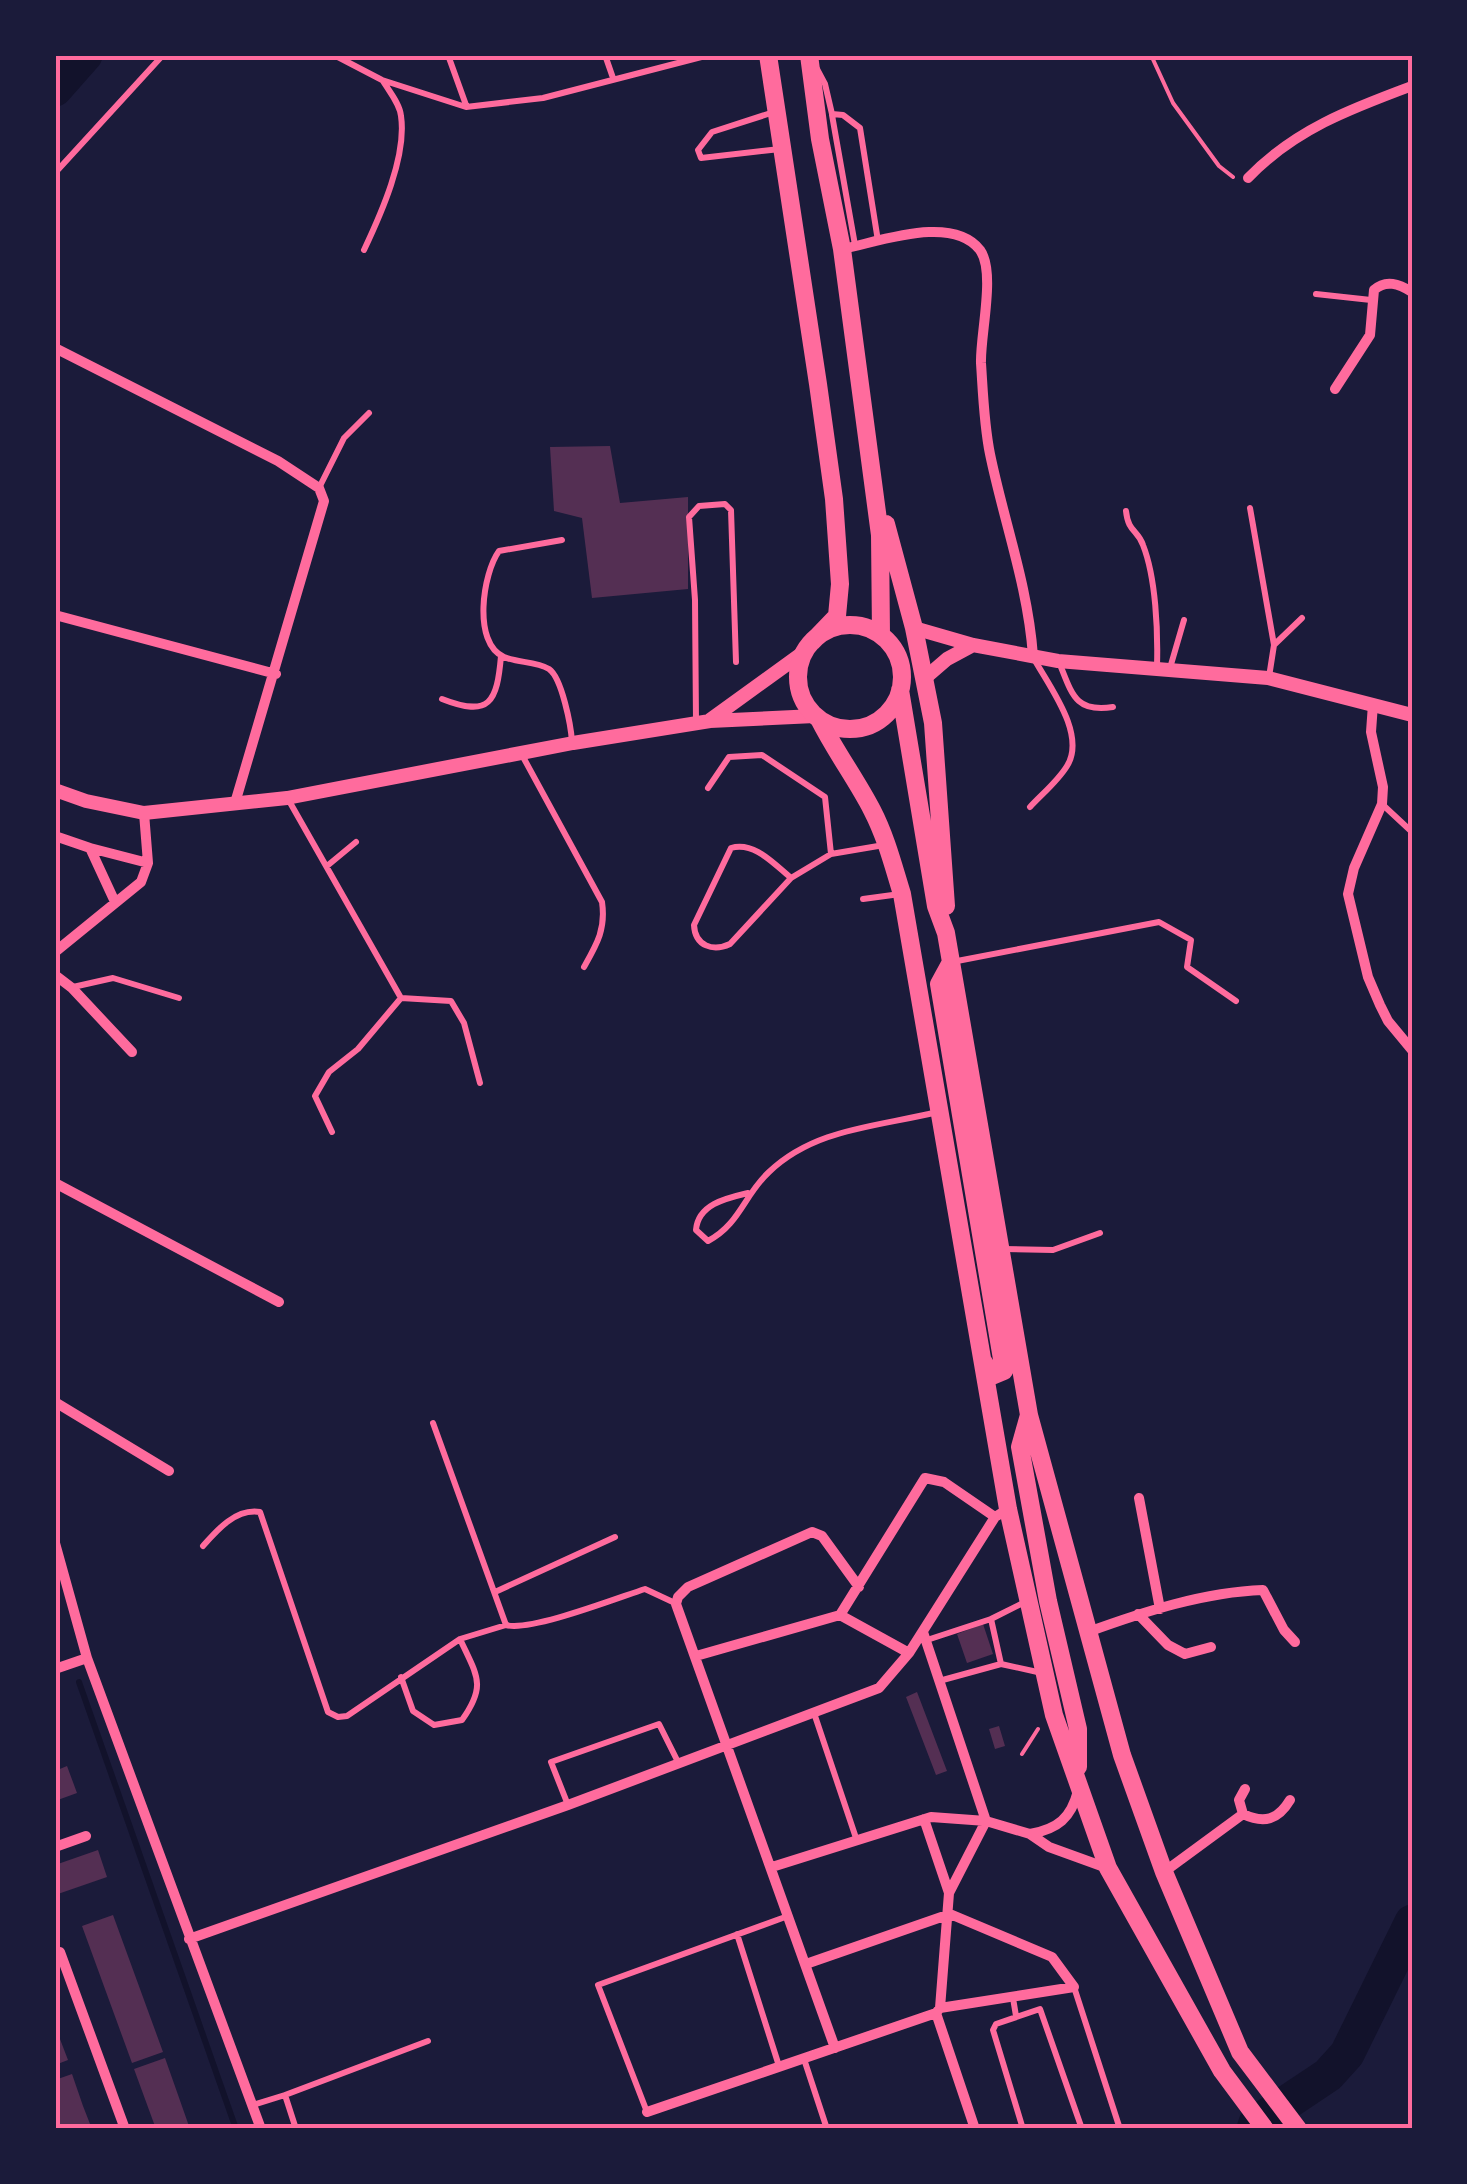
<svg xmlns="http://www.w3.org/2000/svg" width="1467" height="2184" font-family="'Open Sans',sans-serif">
<rect width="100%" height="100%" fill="#1b1b3a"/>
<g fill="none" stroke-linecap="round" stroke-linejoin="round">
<path stroke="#12122b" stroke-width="6" d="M79 1682 236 2129"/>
<path stroke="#12122b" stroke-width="35" d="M55 89 85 55
M1254 2129 1256 2123 1328 2075 1347 2054 1412 1922"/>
</g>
<path fill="#542f53" d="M610 446 620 503 688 497V589L592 598 582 518 554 511 550 447Z
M983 1624 993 1654 967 1663 957 1634Z
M917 1692 947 1771 936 1775 906 1697Z
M999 1726 1005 1746 995 1749 989 1729Z
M67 1766 77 1793 55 1801V1771Z
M98 1850 107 1877 55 1895V1865Z
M113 1915 163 2052 132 2063 82 1926Z
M55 2026 68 2060 55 2065Z
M165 2058 177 2092 190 2129H156L134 2069Z
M72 2074 83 2106 92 2129H61L56 2116 55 2080Z"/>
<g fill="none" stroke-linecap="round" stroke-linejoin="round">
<path stroke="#ff6b9d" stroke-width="4" d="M1151 55 1173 103 1219 166 1233 177
M1022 1754 1038 1729"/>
<path stroke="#ff6b9d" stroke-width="6" d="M334 55 382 80 466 107 543 98 709 55
M448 55 466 105
M605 55 613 78
M817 69 825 84 832 114 843 115 860 128 878 241
M774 112 712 132 698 150 701 158 780 149
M832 115 855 245
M55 173 163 55
M364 250C381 214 407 156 401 116 400 104 389 91 383 81
M1316 294 1371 300
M319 488 344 438 369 413
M1250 508 1274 645 1269 677
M1126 511C1128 532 1138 530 1143 545 1156 578 1158 632 1157 666
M562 540 499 551C483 573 472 643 504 657 517 663 536 661 549 669 562 678 571 726 572 742
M1275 644 1302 618
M1059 662C1072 694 1075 713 1113 707
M1170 668 1184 620
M442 699C490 718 497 702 501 656
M696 722 695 600 689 517 699 506 725 504 731 510 736 662
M522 755 602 902C606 929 597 944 584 967
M708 788 729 757 762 755 825 797 831 854
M288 799 401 998 451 1001 464 1023 480 1083
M1383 805 1412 832
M1030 807C1042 794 1058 781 1067 766 1087 734 1048 685 1033 657
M327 866 356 842
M791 878C774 864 754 841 731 848L694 925C695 946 713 952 730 944L791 878 831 854 884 845
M863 899 900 894
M952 962 1159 922 1191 940 1187 967 1236 1001
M73 987 113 978 179 998
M332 1132 315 1096 329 1072 358 1049 401 998
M748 1193C727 1198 698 1204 696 1230L708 1241C740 1224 744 1195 769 1172 815 1128 877 1127 937 1112
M1002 1249 1053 1250 1100 1233
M433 1423 506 1625C530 1632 617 1598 645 1589L675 1603
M203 1546C217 1530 236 1508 260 1512L328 1712 338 1717 347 1716 460 1639 506 1625
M495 1592 615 1537
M1025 1602 991 1619 1001 1664 1042 1673
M927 1640 991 1619
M401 1677 413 1711 434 1725 462 1720C487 1685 477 1676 460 1639
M939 1681 1001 1664
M814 1713 856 1838
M568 1805 551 1762 659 1724 679 1764
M737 1934 779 2066
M1074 1987 1120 2129
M1013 1998 1016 2016
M804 2059 827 2129
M285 2095 428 2041
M253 2105 285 2095 296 2129
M647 2112 598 1985 788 1916
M1023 2129 993 2030 996 2024 1040 2009 1082 2129"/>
<path stroke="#ff6b9d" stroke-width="10" d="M1248 178C1294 130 1350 109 1412 86
M842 249C879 242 952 214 980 250 996 272 980 335 981 363 983 393 984 425 990 454 1004 522 1028 586 1033 656
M55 348 278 461 319 488 324 501 235 803
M1335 389 1370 335 1374 290C1386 279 1399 284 1412 292
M55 615 276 674
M1373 704 1371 732 1383 787 1382 804 1354 868 1348 894 1368 977 1380 1005 1388 1021 1412 1050
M55 836 90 848 115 902
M90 848 148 863
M55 952 141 882 148 863 144 813
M55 975 72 988 132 1052
M55 1183 279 1302
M55 1402 169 1471
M1139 1498 1160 1609
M55 1543 87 1658 261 2129
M1138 1614 1168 1645 1185 1654 1211 1647
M840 1615 909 1653
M923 1632 986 1821 949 1893
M1088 1632C1143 1612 1204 1592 1263 1590L1284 1630 1295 1642
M696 1656 840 1615 925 1478 944 1482 995 1517
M55 1669 87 1658
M1243 1814 1239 1800 1245 1789
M924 1819 949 1893 940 2008
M1030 1834C1058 1829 1071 1818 1078 1791
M55 1847 86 1836
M772 1867 931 1817 986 1821 1030 1834 1049 1847 1107 1868
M1164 1872 1243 1814C1264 1824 1278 1820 1290 1800
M189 1939 568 1805 879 1688 909 1653 995 1517 1008 1509
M60 1952 125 2129
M936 2013 975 2129
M835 2048 676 1604 678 1597 688 1587 812 1532 822 1536 859 1587
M647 2112 936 2013 940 2008 1074 1987 1052 1957 950 1914 806 1964"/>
<path stroke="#ff6b9d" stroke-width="14" d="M914 628 973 645 1058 661 1268 678 1412 715
M925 678 947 659 973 645
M710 720 804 652
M55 790 86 801 144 813 287 798 573 743 710 721 815 716"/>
<path stroke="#ff6b9d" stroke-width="18" d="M768 55 818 384 834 499 840 584 837 616 812 642
M809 55 820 139 842 249 880 535 881 635
M886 524 914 628 933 723 946 906
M798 677a52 52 0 1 1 104 0a52 52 0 1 1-104 0Z
M900 690 936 906 946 933 1029 1415 1122 1755 1164 1872 1240 2052 1298 2129
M819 719C835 751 856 779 872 810 886 837 893 865 902 894L1008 1509 1054 1715 1108 1868 1222 2071 1265 2129
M951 962 939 984 1004 1371 992 1376 983 1361
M1029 1415 1020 1447 1048 1601 1078 1729V1767"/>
</g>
<rect width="1467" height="2184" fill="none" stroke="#1b1b3a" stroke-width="115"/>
<rect x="58" y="58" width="1352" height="2068" fill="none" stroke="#ff6b9d" stroke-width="4"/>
</svg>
